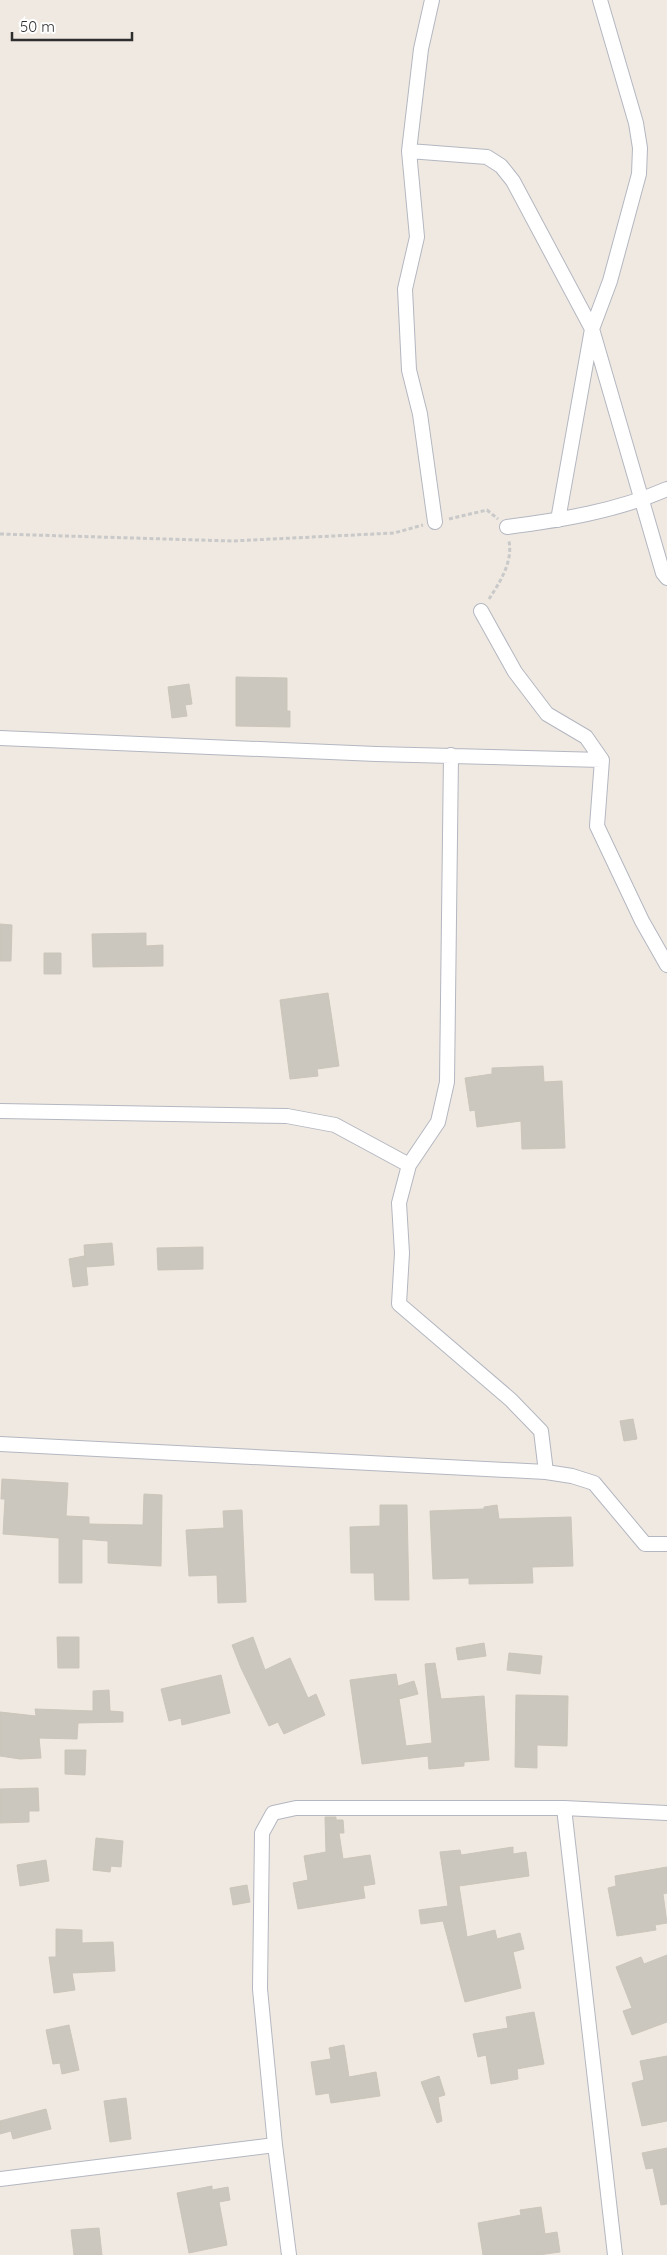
<svg xmlns="http://www.w3.org/2000/svg" width="667" height="2255" font-family="Quicksand,sans-serif">
<rect width="100%" height="100%" fill="#efe9e1"/>
<path fill="#cbc7bf" stroke="#cbc5ba" d="M236 677 287 678V711H290V727L236 726Z
M189 684 192 704 185 705 187 716 172 718 168 687Z
M0 924 12 925 11 961H0Z
M146 933V946L163 945V966L93 967 92 934Z
M44 953H61V974H44Z
M328 993 339 1066 317 1069 318 1076 290 1079 280 1000Z
M543 1066 544 1082 562 1081 565 1148 522 1149 521 1121 477 1127 475 1110 470 1111 465 1078 492 1074V1068Z
M112 1243 114 1265 86 1267 88 1285 73 1287 69 1259 84 1256 85 1262 84 1245Z
M203 1247V1269L158 1270 157 1248Z
M633 1419 637 1439 624 1441 620 1421Z
M2 1479 68 1483 66 1516 89 1517V1524L143 1525 144 1494 162 1495 161 1566 108 1563V1541L82 1539V1583H59V1538L3 1534 5 1499H1Z
M380 1505H407L409 1600H375L374 1573H351L350 1527 380 1526Z
M497 1505 499 1519 571 1517 573 1566 532 1567 533 1583 469 1584V1578L433 1579 430 1511 484 1509V1507Z
M242 1510 246 1602 218 1603 217 1575 189 1576 186 1530 224 1528 223 1511Z
M57 1637H79V1668H58Z
M253 1637 265 1670 290 1658 308 1698 316 1694 325 1715 284 1734 278 1722 269 1726 241 1668 232 1645Z
M484 1643 486 1656 458 1660 456 1648Z
M509 1653 542 1656 540 1674 507 1670Z
M435 1663 441 1699 484 1696 489 1760 464 1762V1766L429 1769 428 1756 362 1764 350 1680 396 1674 398 1686 414 1681 418 1694 399 1699 406 1746 432 1743 425 1664Z
M221 1675 230 1713 182 1725 181 1718 169 1721 161 1689Z
M109 1690 110 1711 123 1712V1722L78 1723 77 1739 39 1738 41 1758 20 1759 0 1756V1712L36 1716 35 1709 93 1711V1691Z
M516 1695 568 1696 567 1746 537 1745V1768L515 1767Z
M65 1750H86L85 1775 65 1774Z
M38 1788 39 1811H29V1822L0 1823V1789Z
M325 1817H336V1820H343L344 1833H339L343 1859 370 1855 375 1884 363 1886 365 1898 298 1909 293 1883 308 1880 304 1856 326 1852Z
M96 1838 123 1841 121 1867 111 1866 110 1872 93 1870Z
M513 1847V1854L526 1852 529 1876 459 1886 467 1937 495 1930 497 1939 520 1933 524 1949 513 1952 521 1988 465 2002 443 1921 421 1924 419 1910 448 1906 440 1852 460 1850 461 1855Z
M46 1860 49 1881 20 1886 17 1865Z
M667 1867V1893L663 1894 667 1923 655 1925 656 1930 617 1936 608 1888 616 1886 615 1876Z
M247 1885 250 1902 233 1905 230 1888Z
M56 1929 82 1930V1943L113 1942 115 1971 72 1973 75 1990 54 1993 49 1957H56Z
M667 1955V2022L632 2035 623 2011 632 2008 616 1967 641 1957 644 1964Z
M534 2012 544 2064 517 2069 518 2079 491 2084 486 2055 478 2057 473 2034 508 2028 506 2017Z
M69 2025 79 2070 62 2074 60 2063 53 2064 46 2030Z
M344 2045 349 2077 376 2072 380 2096 331 2103 329 2093 316 2095 311 2062 331 2059 329 2048Z
M667 2056V2121L642 2126 632 2083 644 2080 640 2061Z
M439 2076 445 2095 438 2097 442 2121 437 2123 421 2082Z
M126 2098 131 2139 110 2142 104 2101Z
M46 2109 51 2129 13 2139 11 2131 0 2134V2121Z
M667 2148V2204L661 2205 653 2168 646 2169 642 2153Z
M212 2186V2190L228 2187 230 2200 219 2202 227 2245 189 2253 177 2193Z
M541 2207 545 2234 557 2232 560 2252 538 2255H483L478 2223 521 2215 520 2210Z
M99 2228 102 2255H74L71 2230Z"/>
<g fill="none" stroke-linecap="round" stroke-linejoin="round">
<defs>
<path id="minor" d="M432 0 421 49 409 151 417 237 405 289 409 370 420 414 435 522
M409 151 487 157 501 166 513 181 592 329 663 573 667 578
M558 520 592 329 610 281 639 174 640 148 636 123 600 0
M507 527C561 520 617 511 667 489
M481 611 515 672 547 714 586 737 602 760 597 826 642 921 667 965
M0 738 376 754 602 760
M451 755 447 1082 438 1122 409 1165 399 1203 402 1253 399 1304 511 1400 541 1431 546 1472
M0 1111 287 1116 335 1125 409 1165
M0 1444 546 1472 572 1476 594 1483 645 1544H667
M564 1808 615 2255
M0 2179 275 2145
M289 2255 275 2145 260 1989 262 1833 273 1813 296 1808H564L667 1813"/>
</defs>
<use href="#minor" stroke="#b4b7c1" stroke-width="16"/>
<path stroke="#c9c9c9" stroke-width="3" stroke-dasharray="4 2.5" stroke-linecap="butt" d="M449 519 487 510 498 519
M0 534 232 541 394 533 423 525
M489 599C500 582 513 562 509 541"/>
<use href="#minor" stroke="#fff" stroke-width="14"/>
</g>
<path d="M12 32v8h120v-8" fill="none" stroke="#2e2e2e" stroke-width="2.5"/>
<text x="20" y="32" font-size="15" fill="#2e2e2e" stroke="#ffffff" stroke-width="4" paint-order="stroke">50 m</text>
</svg>
